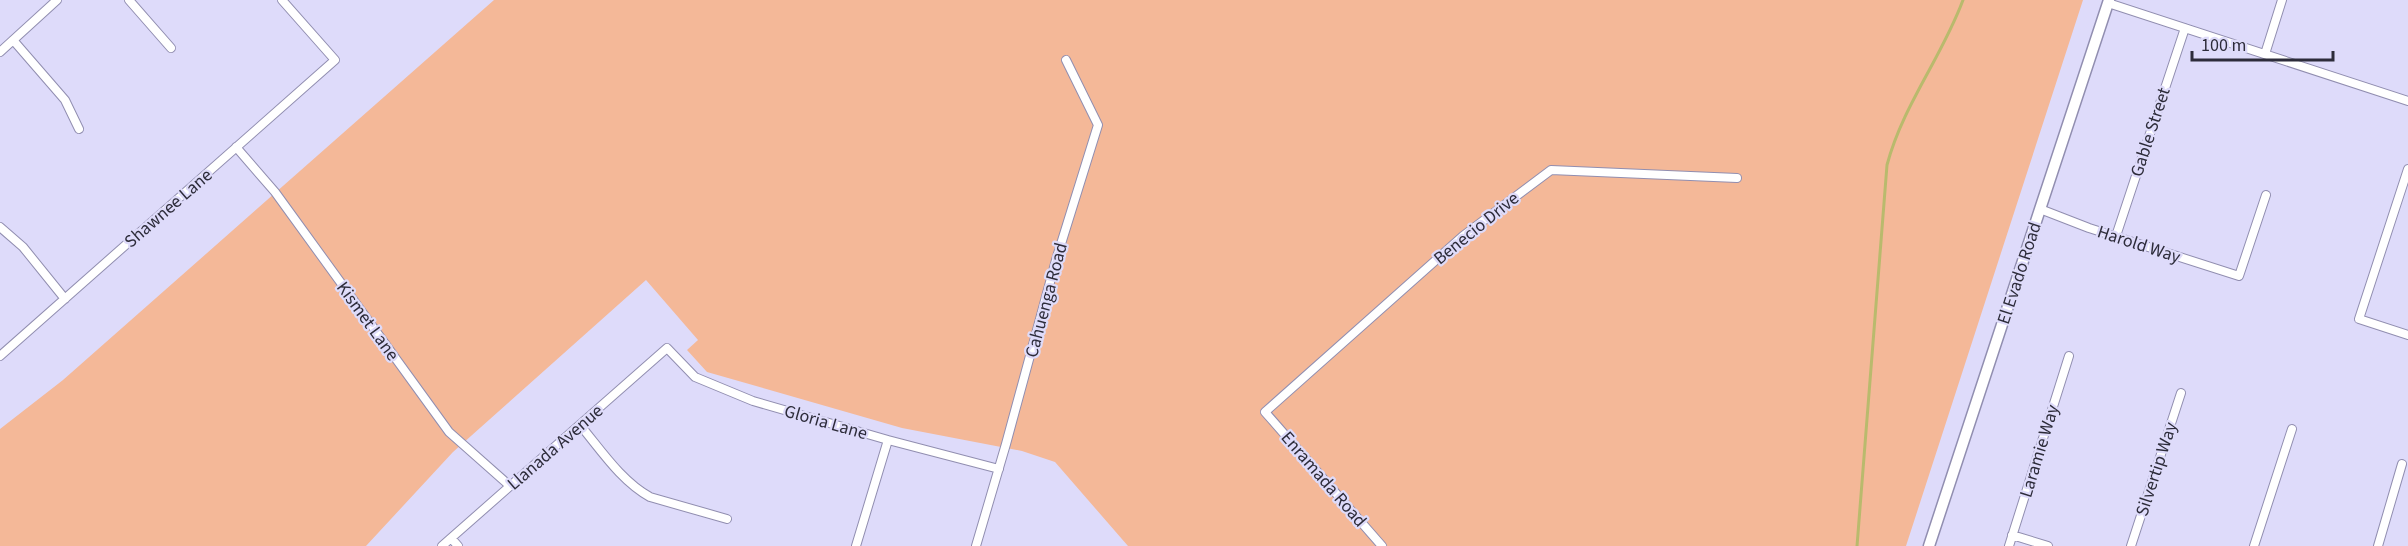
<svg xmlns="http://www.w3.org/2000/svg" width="2408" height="546" font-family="'Source Sans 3',sans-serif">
<rect width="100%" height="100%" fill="#dedbfa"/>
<path fill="#f4b898" d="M494 0H2083L1906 546H1128L1055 462 1022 451 902 428 707 372 687 350 698 340 646 280 453 452 366 546H0V429L63 380Z"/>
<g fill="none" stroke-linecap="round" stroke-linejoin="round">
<path stroke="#b9ba6d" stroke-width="3" d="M1857 546 1887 165C1903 105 1942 57 1963 0"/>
<defs>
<path id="minor" d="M129 0 171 48
M2108 3 2408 101
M13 40 65 100 79 129
M0 52 57 0
M2265 54 2282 0
M236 147 275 192 449 432 510 486
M2408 169 2359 319 2408 335
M2040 209 2089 228 2239 276 2266 195
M0 227 23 247 65 299
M2116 236 2185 28
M0 356 335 60 282 0
M580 425C601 450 621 481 650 497L727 519
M2012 535 2048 546
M451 538 458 546
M442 546 667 348 695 377 753 401 888 440 999 469
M856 546 888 440
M976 546 1006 444 1056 260 1098 125 1066 60
M1382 546 1265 412 1463 236 1551 170 1737 178
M2009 546 2069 356
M2131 546 2181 393
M2254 546 2292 429
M2378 546 2402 464"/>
<path id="tertiary" d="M1929 546 2109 0"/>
</defs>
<use href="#minor" stroke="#918eb0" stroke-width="10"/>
<use href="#tertiary" stroke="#918eb0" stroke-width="13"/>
<use href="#minor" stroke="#fff" stroke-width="8"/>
<use href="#tertiary" stroke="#fff" stroke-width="10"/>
</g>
<g text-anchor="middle" stroke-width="4.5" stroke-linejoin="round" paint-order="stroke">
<g font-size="18" fill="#2d2c3a" stroke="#dedbfa">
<text transform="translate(2150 132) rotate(-72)" y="6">Gable Street</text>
<text transform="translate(168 208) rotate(-41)" y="6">Shawnee Lane</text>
<text transform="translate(1476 228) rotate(-39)" y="6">Benecio Drive</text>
<text transform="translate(2139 244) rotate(18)" y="6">Harold Way</text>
<text transform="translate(2019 273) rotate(-72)" y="6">El Evado Road</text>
<text transform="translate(1046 300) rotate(-75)" y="6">Cahuenga Road</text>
<text transform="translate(368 321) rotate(54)" y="6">Kismet Lane</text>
<text transform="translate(826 422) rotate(16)" y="6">Gloria Lane</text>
<text transform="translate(555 447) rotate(-41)" y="6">Llanada Avenue</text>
<text transform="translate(2039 451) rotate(-73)" y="6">Laramie Way</text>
<text transform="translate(2156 469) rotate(-72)" y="6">Silvertip Way</text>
<text transform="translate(1324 479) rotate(49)" y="6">Enramada Road</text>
</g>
</g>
<path d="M2192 51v9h141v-9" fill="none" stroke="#2d2c3a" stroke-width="3"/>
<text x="2201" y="51" font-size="18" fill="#2d2c3a" stroke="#dedbfa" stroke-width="4.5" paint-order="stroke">100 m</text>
</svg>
